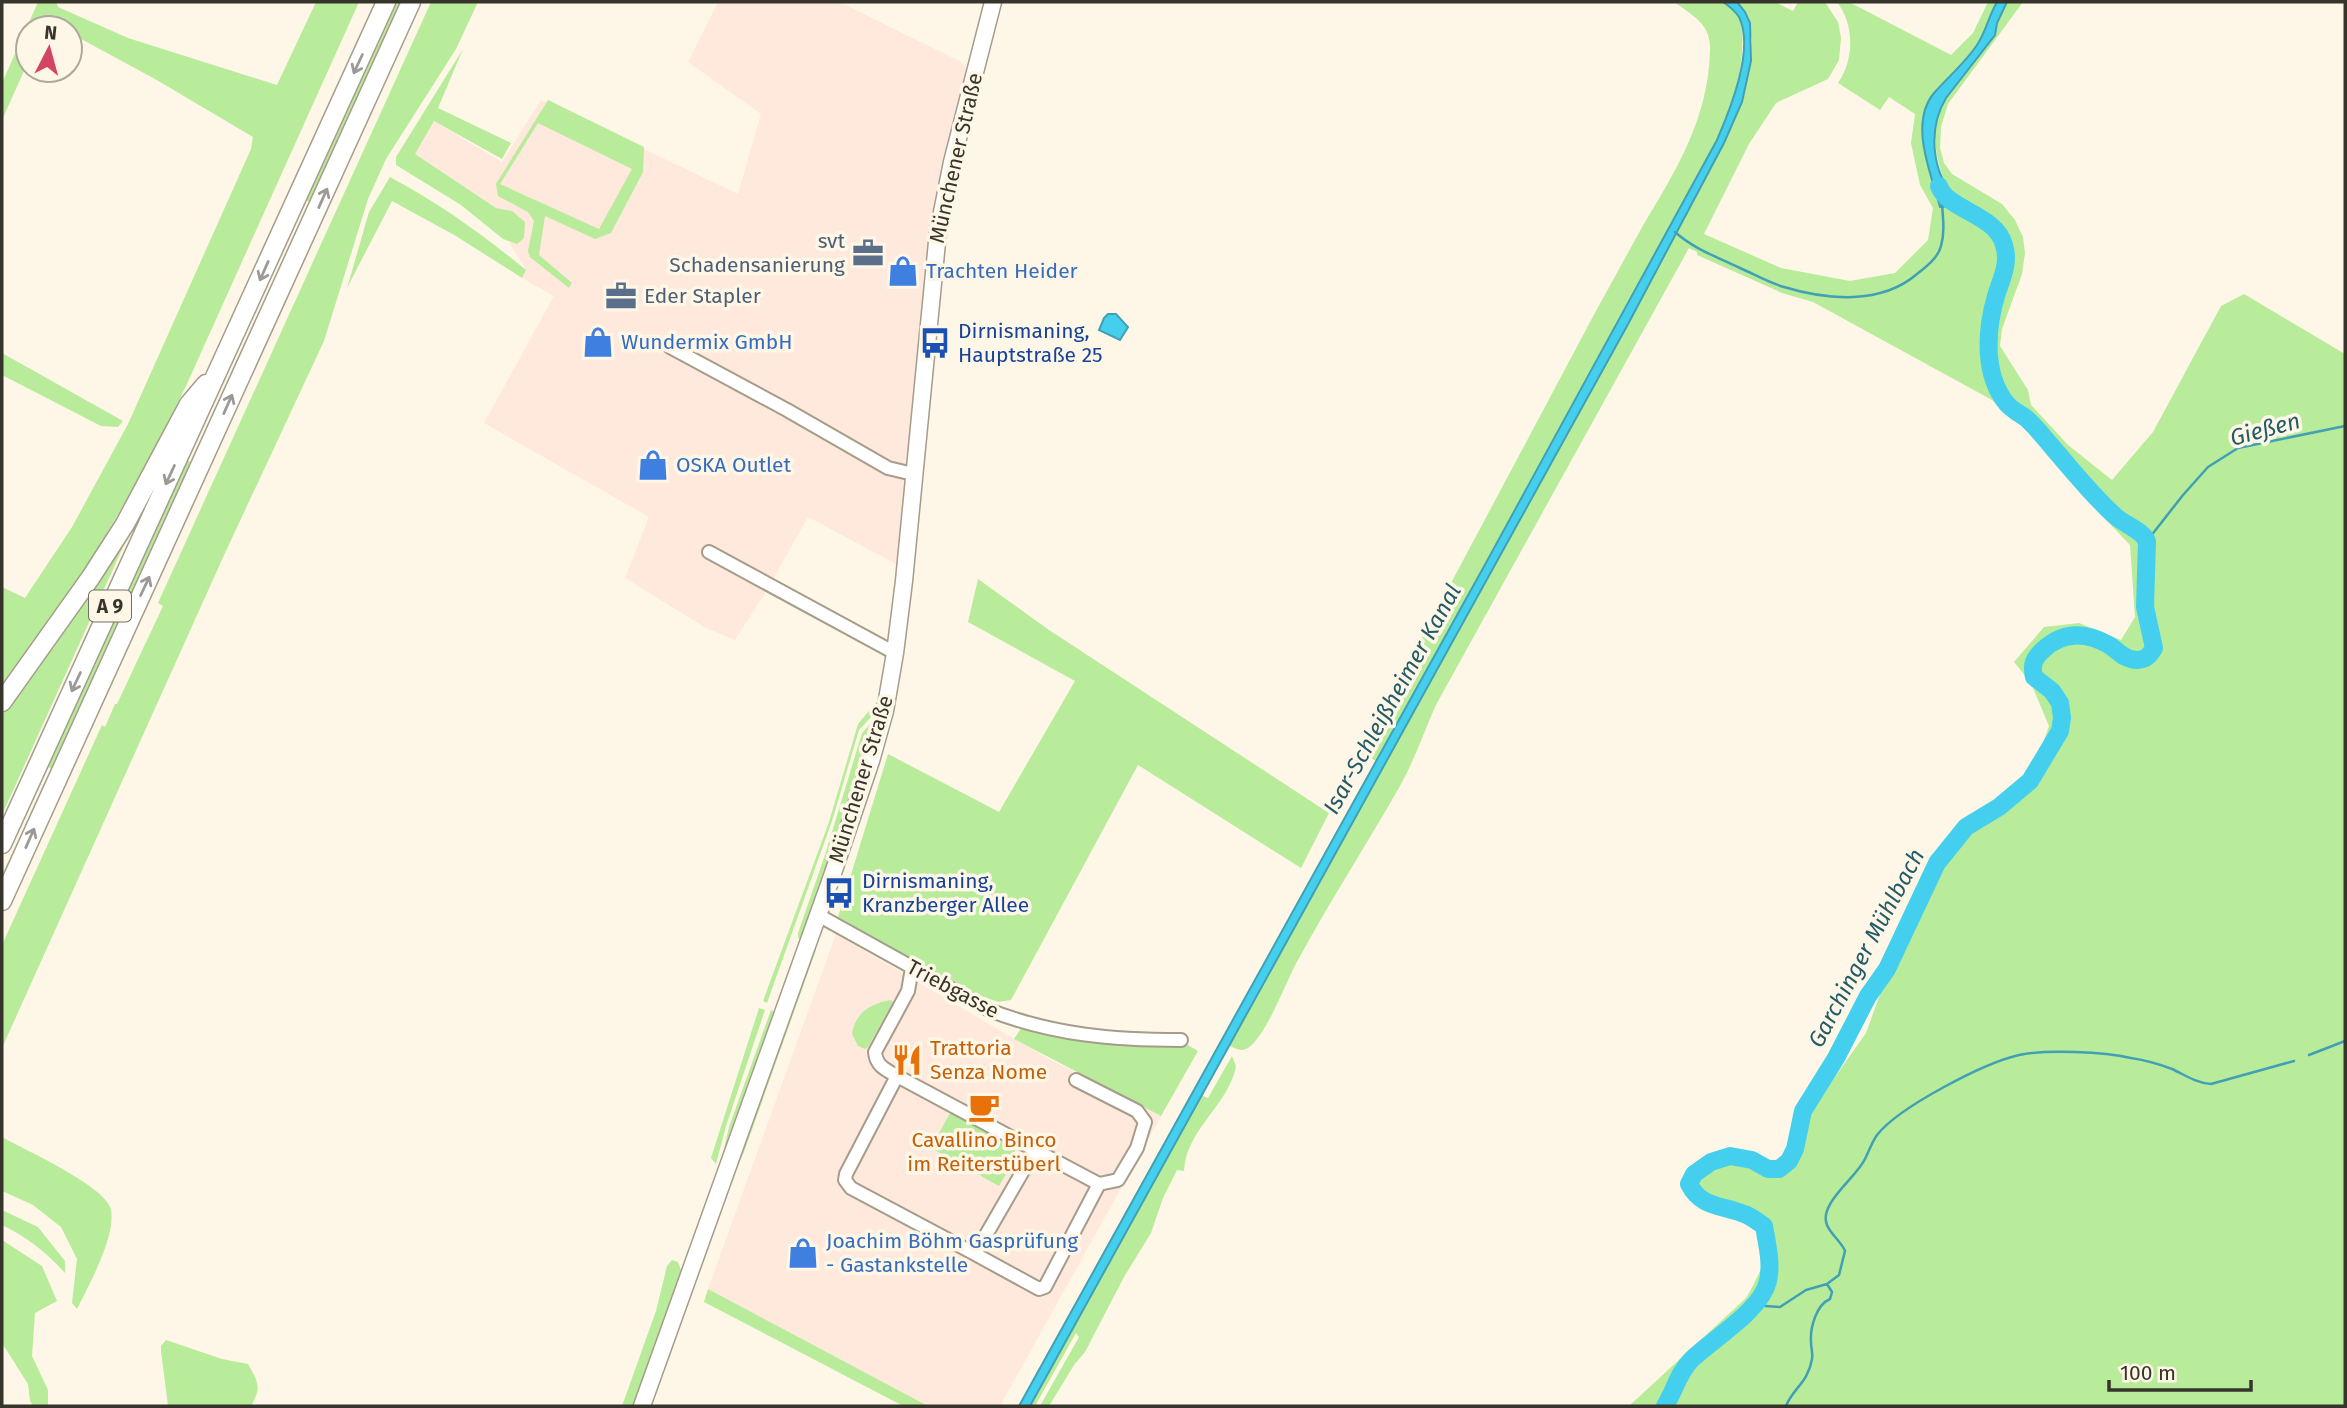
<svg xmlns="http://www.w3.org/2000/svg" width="2347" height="1408" font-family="'Fira Sans',sans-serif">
<rect width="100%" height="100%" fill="#fef7e7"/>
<path fill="#ffe8dc" d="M718 2H840L961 62 978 81 931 240 898 565 808 517 767 590 735 640 706 628 625 578 649 517 484 423 554 296 522 278 526 270 509 242 517 244 512 211 496 208 415 154 434 121 502 162 541 100 738 194 761 114 688 62Z
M836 934 1047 1058 1161 1116 1000 1406H928L708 1289Z"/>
<path fill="#b8eb9a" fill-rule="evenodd" d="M38 2H56L58 7 128 38 277 85 316 2H359L186 386 138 481 87 566 2 686V587L25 598 72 527 128 424 251 149 253 137 155 79 70 33V28C61 28 55 25 47 26L45 28H28V62L2 120V83Z
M395 2H402L312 203 305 200Z
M431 2H478L456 49 386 159 368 199 324 341 225 553 2 1048V945L102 725 105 727 115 704H117L163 606 158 603Z
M1674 2H1723C1729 6 1735 11 1739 17 1743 27 1743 40 1742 50 1740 90 1725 124 1707 160L1376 761 1369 757 1364 765 1356 761C1434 615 1512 469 1590 322 1607 291 1624 260 1641 229 1675 172 1709 119 1710 49 1711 24 1692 15 1674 2Z
M1737 2H1775L1793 11 1798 2H1825L1838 22 1841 38 1839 60 1828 79 1776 103 1749 144 1704 234 1781 268 1850 281 1895 273 1928 240 1933 208 1920 185 1911 143 1915 114 1889 97 1880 110 1838 83C1854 60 1855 25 1837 2H1849L1951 55 1973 33 1988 2H1997L1979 43 1947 81 1933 95 1925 152 1940 207 1947 190C1936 158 1928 129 1945 98L1995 35 1997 23 2007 2H2023L1948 104 1941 127 1940 148 1944 163 1952 174 2002 204 2015 220 2023 237 2025 253 2022 274 2002 329 2000 346 2028 390 2031 405 2068 445 2112 480 2153 432 2221 306 2244 294 2345 354V1406H1629L1746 1298C1753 1287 1771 1250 1772 1237 1772 1232 1769 1226 1767 1221L1706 1197 1697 1190V1182L1700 1173 1723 1161 1739 1160 1775 1176 1792 1168 1810 1112 1866 1033 1914 900 1964 826 2028 784 2049 726 2031 683 2014 662 2044 627 2079 623 2121 640 2135 617 2130 545 2091 504 2028 429 2017 420 2013 421 1992 400 1813 302 1782 293 1697 255V252L1689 248 1437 703C1424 731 1415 759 1400 786 1367 844 1330 901 1298 960 1286 981 1267 1035 1248 1048 1241 1052 1236 1049 1229 1045L1627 326 1724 143 1742 102 1751 61 1752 40 1745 12Z
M463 49 438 108 511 143 502 159 434 121 415 154 496 208 512 211 525 222 524 238 517 244 503 239 461 205 396 165V157Z
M548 100 644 147 643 172 611 233 595 239 545 216 539 255 572 283 569 288 530 257 528 251 534 221 528 212 498 196 496 184ZM538 123 632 169 599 229 500 184Z
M390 177C439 203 483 235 526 270L522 278 456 236 392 201 347 288 369 212Z
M2 353 123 421 118 427 101 426 2 375Z
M187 460 192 463 52 769 46 766Z
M126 535 128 536 2 815V712L31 675Z
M978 579 1049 630 1329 813 1301 868 1138 765 1011 1000 998 1002 968 991 838 917 888 754 999 812 1075 681 968 622Z
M880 698 872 716 859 730 832 821 767 1003 763 1001 829 822 858 724Z
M874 720 866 755 828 869 812 906 802 940 798 938V933L825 855 862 733Z
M812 949 816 950 744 1152 722 1201Z
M891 1000 893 1002 868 1047 865 1049 858 1046 852 1034C855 1013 871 1003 891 1000Z
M759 1008 765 1010 726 1126 716 1164 711 1158Z
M771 1010 775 1012 727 1147 723 1153 729 1127Z
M1022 1027 1135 1044H1186L1198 1051 1161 1116 1014 1039Z
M1232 1056 1236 1066C1229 1105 1186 1129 1184 1171L1177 1170 1163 1198 1151 1233 1124 1277 1085 1352 1074 1365 1049 1406H1040L1079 1337 1076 1333 1035 1406H1030L1201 1095 1208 1098Z
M950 1113 1014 1148 1016 1156 999 1186 931 1148Z
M2 1137C25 1150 101 1184 110 1207 119 1231 88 1287 77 1309L72 1303 77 1259 61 1227 33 1205 2 1191Z
M2 1210 38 1227 65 1261V1273C46 1252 27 1237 2 1225Z
M2 1240 42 1266 57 1301 35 1313 32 1356 48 1390V1406H33L30 1401 28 1384 2 1343Z
M672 1260 678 1262 681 1270 680 1277 635 1406H622L656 1311 667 1266Z
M708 1289 928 1406H903L704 1302Z
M166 1340 222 1359 248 1364C258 1382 262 1387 251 1406H168L161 1351V1346Z"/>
<path fill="#45cfee" stroke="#41a0b4" stroke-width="2" d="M1723 2H1737L1745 12 1750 23 1751 61 1742 102 1724 143 1627 326 1030 1406H1019L1487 561 1717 140C1730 110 1755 49 1739 17 1735 11 1729 6 1723 2Z
M1997 2H2007L1997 23 1995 35 1946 98C1928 128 1931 171 1955 198L1951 206 1940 207C1932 175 1908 124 1934 93 1948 77 1965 63 1977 45 1986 32 1989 15 1997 2Z
M1108 314H1116L1128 327 1120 340 1099 330 1104 318Z"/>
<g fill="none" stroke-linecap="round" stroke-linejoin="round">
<path stroke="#41a0b4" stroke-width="2.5" d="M1675 232C1694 249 1717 257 1740 268 1754 274 1769 283 1784 287 1827 300 1881 305 1917 274 1926 267 1938 258 1941 246 1945 232 1943 218 1942 204
M2147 541 2183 495 2208 467 2238 448 2345 426
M2309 1055 2345 1041
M1757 1302 1765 1306 1780 1307 1806 1290 1827 1284 1839 1275 1845 1251C1841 1241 1831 1235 1827 1225 1818 1204 1856 1178 1865 1159 1869 1151 1872 1142 1877 1135 1899 1107 1984 1063 2019 1055 2046 1049 2104 1052 2131 1058 2144 1060 2159 1064 2172 1069 2185 1075 2196 1083 2211 1084L2294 1061
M1786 1406C1793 1388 1808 1383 1812 1359 1813 1353 1811 1348 1811 1342 1810 1328 1816 1305 1830 1299L1832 1292 1827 1284"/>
<path stroke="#45cfee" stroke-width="18" d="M1665 1406C1675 1390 1678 1373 1692 1359 1714 1338 1761 1311 1768 1281 1772 1263 1767 1244 1764 1226 1758 1222 1751 1216 1744 1214 1722 1205 1701 1208 1689 1184L1694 1174 1711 1162 1730 1156 1752 1160 1768 1169H1779L1789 1161 1795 1149 1803 1111 1836 1058 1868 996 1887 969 1937 863 1966 827 1999 807 2030 781 2060 731 2062 718 2060 703 2052 691 2034 677C2031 664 2034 658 2044 649 2064 631 2086 632 2109 645 2118 651 2125 660 2137 660 2146 660 2150 655 2154 648L2145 607 2147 541C2141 529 2124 525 2114 515 2092 495 2073 471 2053 448 2045 439 2037 428 2028 420 2022 414 2013 411 2007 404 1983 375 1986 330 1996 296 2001 279 2010 264 2004 245 1996 214 1947 210 1939 186"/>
<defs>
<path id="minor" d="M670 347 787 410 888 468 913 474
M709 552 895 653
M818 915 989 1010C1053 1035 1113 1040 1181 1040
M897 1076 1035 1150 975 1254 851 1188 845 1180 846 1174 897 1076C886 1070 876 1066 875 1052L908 991 912 968
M1035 1150 1099 1184 1118 1180 1137 1148 1145 1122 1137 1111 1076 1080
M975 1254 1039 1289 1045 1287 1099 1184"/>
<path id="major" d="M642 1406 831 879 871 761 885 711 895 653 904 581 938 232 952 162 993 2"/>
<path id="highway" d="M2 702 91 577 125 524 189 404 206 384
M2 844 386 2
M2 901 411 2"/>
</defs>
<use href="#minor" stroke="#a59c8a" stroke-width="16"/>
<use href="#major" stroke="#a59c8a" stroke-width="19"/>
<use href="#highway" stroke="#a59c8a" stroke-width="21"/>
<use href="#minor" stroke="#fff" stroke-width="12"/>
<use href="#major" stroke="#fff" stroke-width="16"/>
<use href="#highway" stroke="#fff" stroke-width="18"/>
</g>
<defs><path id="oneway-shaft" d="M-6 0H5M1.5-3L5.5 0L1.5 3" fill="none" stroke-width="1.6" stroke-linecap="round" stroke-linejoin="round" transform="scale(1.75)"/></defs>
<g stroke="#9b9a96">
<use href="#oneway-shaft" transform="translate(358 64) rotate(115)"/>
<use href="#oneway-shaft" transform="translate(323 198) rotate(-66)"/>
<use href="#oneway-shaft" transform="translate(264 271) rotate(114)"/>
<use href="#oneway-shaft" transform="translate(228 404) rotate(-66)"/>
<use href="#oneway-shaft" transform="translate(170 475) rotate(115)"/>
<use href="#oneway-shaft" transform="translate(145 586) rotate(-65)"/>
<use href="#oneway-shaft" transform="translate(76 682) rotate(115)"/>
<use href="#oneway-shaft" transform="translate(30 838) rotate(-66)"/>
</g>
<defs>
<symbol id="office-bare" viewBox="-9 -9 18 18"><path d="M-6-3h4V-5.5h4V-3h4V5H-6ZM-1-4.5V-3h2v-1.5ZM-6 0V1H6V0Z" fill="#5c6f8a" stroke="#fef7e7" stroke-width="2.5" paint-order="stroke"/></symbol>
<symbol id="shop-bare" viewBox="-9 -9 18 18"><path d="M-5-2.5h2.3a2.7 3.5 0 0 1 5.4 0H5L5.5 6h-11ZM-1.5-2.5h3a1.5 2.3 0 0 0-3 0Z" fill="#3f7fe0" stroke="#fef7e7" stroke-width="2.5" paint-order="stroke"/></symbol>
<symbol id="bus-bare" viewBox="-9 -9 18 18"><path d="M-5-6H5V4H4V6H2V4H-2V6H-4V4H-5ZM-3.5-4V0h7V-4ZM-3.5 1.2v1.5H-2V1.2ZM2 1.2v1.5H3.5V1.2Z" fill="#1a4fb4" stroke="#fef7e7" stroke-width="2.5" paint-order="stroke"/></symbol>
<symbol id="restaurant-bare" viewBox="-9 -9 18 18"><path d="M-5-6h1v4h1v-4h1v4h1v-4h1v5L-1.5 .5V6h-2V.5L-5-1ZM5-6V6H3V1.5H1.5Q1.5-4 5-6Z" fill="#e8710a" stroke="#fef7e7" stroke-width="2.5" paint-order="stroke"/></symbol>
<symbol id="cafe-bare" viewBox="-9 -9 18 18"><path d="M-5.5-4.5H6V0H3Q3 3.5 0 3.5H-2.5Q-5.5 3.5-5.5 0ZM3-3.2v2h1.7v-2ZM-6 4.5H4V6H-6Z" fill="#e8710a" stroke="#fef7e7" stroke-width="2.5" paint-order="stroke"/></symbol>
</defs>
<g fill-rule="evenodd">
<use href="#office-bare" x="846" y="231" width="44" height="44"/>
<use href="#shop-bare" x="881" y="249" width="44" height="44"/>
<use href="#office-bare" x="599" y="274" width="44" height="44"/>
<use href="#shop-bare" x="576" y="320" width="44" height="44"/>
<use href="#bus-bare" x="913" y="321" width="44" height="44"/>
<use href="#shop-bare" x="631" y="443" width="44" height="44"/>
<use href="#bus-bare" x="817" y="871" width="44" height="44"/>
<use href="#restaurant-bare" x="885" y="1038" width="44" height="44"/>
<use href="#cafe-bare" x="962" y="1085" width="44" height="44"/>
<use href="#shop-bare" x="781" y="1231" width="44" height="44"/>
</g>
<g text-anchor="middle" stroke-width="7" stroke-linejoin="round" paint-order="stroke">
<rect fill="#fef7e7" stroke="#736e64" stroke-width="2" x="89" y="590.5" width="42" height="31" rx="5"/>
<g font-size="19" font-weight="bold" fill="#37342c">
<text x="110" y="613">A 9</text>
</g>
<g font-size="21" fill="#37342c" stroke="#fef7e7">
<text transform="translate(956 158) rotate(-77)" y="7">Münchener Straße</text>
<text transform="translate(861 779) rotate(-73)" y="7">Münchener Straße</text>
<text transform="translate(953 989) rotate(28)" y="7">Triebgasse</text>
</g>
<g font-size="21" fill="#4e5e75" stroke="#fef7e7" text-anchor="end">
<text x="845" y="248">svt<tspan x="845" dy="24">Schadensanierung</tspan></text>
<text x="644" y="303" text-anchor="start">Eder Stapler</text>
</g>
<g font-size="21" fill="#366cbe" stroke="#fef7e7" text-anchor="start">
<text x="926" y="278">Trachten Heider</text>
<text x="621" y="349">Wundermix GmbH</text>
<text x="676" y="472">OSKA Outlet</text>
<text x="826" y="1248">Joachim Böhm Gasprüfung<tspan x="826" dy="24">- Gastankstelle</tspan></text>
</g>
<g font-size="21" fill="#164399" stroke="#fef7e7" text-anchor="start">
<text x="958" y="338">Dirnismaning,<tspan x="958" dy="24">Hauptstraße 25</tspan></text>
<text x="862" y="888">Dirnismaning,<tspan x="862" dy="24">Kranzberger Allee</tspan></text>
</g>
<g font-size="21" fill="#c56008" stroke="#fef7e7" text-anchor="start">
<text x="930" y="1055">Trattoria<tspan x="930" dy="24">Senza Nome</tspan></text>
<text x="984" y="1147" text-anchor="middle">Cavallino Binco<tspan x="984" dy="24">im Reiterstüberl</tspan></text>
</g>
<g font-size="23" font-style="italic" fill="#245b68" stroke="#fef7e7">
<text transform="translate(2265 429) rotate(-15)" y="8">Gießen</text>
<text transform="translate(1392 699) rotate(-61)" y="8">Isar-Schleißheimer Kanal</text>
<text transform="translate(1866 948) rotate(-62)" y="8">Garchinger Mühlbach</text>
</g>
</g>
<rect width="2347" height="1408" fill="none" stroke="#37342c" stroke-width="7"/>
<g transform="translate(49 49) rotate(6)"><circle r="33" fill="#fef7e7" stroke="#aea99c" stroke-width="2"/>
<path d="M0-5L12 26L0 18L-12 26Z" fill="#d44463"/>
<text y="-10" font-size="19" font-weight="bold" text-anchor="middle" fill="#37342c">N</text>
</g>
<path d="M2109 1380v10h142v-10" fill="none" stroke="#37342c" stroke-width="3.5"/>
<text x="2120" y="1380" font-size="21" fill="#37342c" stroke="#fef7e7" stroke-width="5" paint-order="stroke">100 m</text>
</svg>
